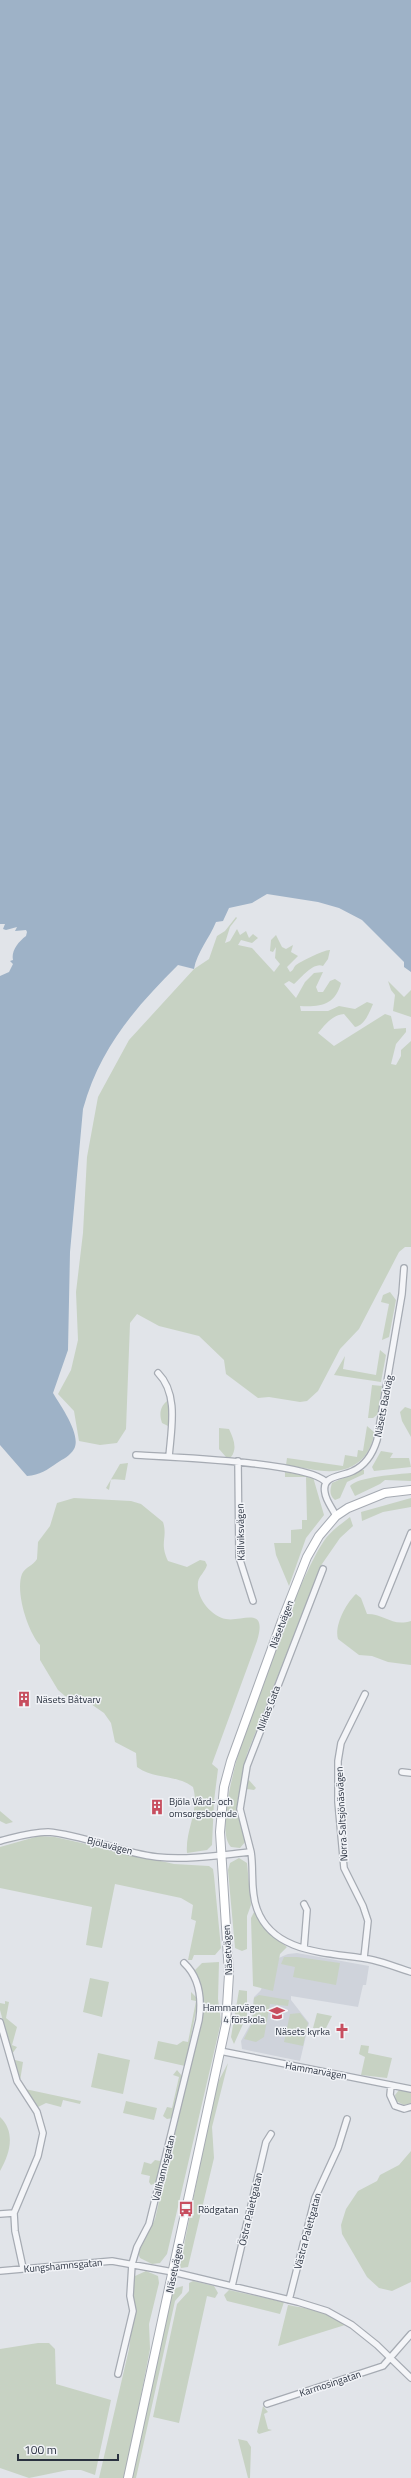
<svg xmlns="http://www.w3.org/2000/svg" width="411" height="2478" font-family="'Titillium Web',sans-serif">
<rect width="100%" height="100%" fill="#e1e4e9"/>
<path fill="#cfd3db" d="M297 1953 369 1966 366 1985H363L358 2007 291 1996V2000L309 2023 300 2061 242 2049 241 2041 251 2023 254 1997 261 1990 267 1963 288 1954Z"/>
<path fill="#c7d2c3" d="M236 917 237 918 230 927 225 943 230 941 237 929 240 935 246 931 249 938 253 934 258 938 252 943 241 940 238 945 252 948 274 972 280 964 275 958 276 947 273 952 270 951 271 940 276 935 282 947 286 949 293 945 291 952 298 956 287 967 290 972C294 970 293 968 296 965 300 962 325 949 330 950L328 959 323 966C314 961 300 979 294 984L289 981 284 984 296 998 305 982 314 973 323 972 316 987 318 992H323L330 981 335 979 341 983C335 1005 321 1007 300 1006L301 1011H328L339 1006 355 1009 367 1002 373 1004C369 1013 365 1025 355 1027L344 1014C332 1015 325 1025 318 1033L334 1046 385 1014 391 1016 394 1029 406 1028V1032L396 1044 391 1064 396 1065 401 1056V1050L411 1041V1247H405L399 1252 359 1329 340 1349 318 1391 307 1401 300 1402 269 1397 258 1398 226 1374 224 1360 199 1336 159 1326 137 1314 130 1323 126 1429 117 1443 100 1445 79 1441 74 1411 58 1394 71 1370 78 1340 76 1292 83 1233 87 1157 98 1097 129 1040 194 969 209 959 217 936 225 931Z
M388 981 404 997 411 990V1017L393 1011 395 995 391 990Z
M390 1292 396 1300 389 1337 382 1340 389 1304 381 1302 383 1295Z
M380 1350 386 1355 381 1382 334 1375 345 1356 343 1369 376 1375Z
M372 1385 382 1386 378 1414 373 1418H368Z
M167 1401 170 1417 168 1426 162 1423C159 1414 160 1407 167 1401Z
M405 1407 411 1409V1437L402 1421 400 1412Z
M367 1426 374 1432C374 1440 369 1451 364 1457 343 1480 313 1469 286 1465L287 1458 343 1466 345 1455 357 1457 358 1450 363 1451Z
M219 1428 229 1429C233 1438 238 1448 231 1457H226L219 1449Z
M381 1451 393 1453 390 1458H409L411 1467 374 1471 372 1467Z
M128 1463 125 1480 111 1479 109 1490 106 1488 120 1464Z
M361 1470H364V1474L347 1482 340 1498 335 1500C329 1495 330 1490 332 1483Z
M285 1472 313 1477 324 1515 306 1538 289 1586 276 1555 274 1543H291V1530L302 1529V1520H307L306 1477H285Z
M411 1473V1481L385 1480 380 1484 355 1496 350 1486C357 1477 399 1474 411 1473Z
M74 1498 131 1501 141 1504 163 1522C168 1538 159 1542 168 1561L187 1567 200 1560 205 1561 207 1565C205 1572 199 1576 198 1582 196 1598 211 1616 226 1619 242 1622 268 1605 257 1641L212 1764 218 1769 214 1801 212 1845 207 1850 187 1853C185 1829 200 1811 193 1787 176 1774 155 1780 137 1767L136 1753 115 1742 111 1723 104 1713 88 1702 65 1696 58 1690 40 1660V1645C28 1632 15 1592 22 1574 25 1567 33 1566 37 1559L38 1542 50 1526 57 1503Z
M411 1498V1507L383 1512 362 1521 361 1512Z
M350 1517 353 1526 340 1538 322 1564 247 1754 237 1804 246 1841 240 1848 231 1847C201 1817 298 1580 322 1544 329 1532 340 1525 350 1517Z
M356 1594 361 1598 367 1614C385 1614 392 1627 411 1621V1665L388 1662 372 1656 359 1655 338 1639C334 1626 346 1603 356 1594Z
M248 1779 256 1788 254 1790 247 1789Z
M0 1811 13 1822 6 1824 0 1821Z
M39 1836 55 1837 174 1864 209 1866 213 1869 214 1876 221 1948 215 1955H194L192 1960H188L196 1921 191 1919 193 1905 181 1898 115 1884 102 1948 86 1945 92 1907 0 1888V1847Z
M239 1858 247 1863 251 1905 247 1916V1949L242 1951 235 1948 228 1870 230 1863Z
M254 1912 269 1933 287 1947 280 1954 273 1991 253 1986 251 1918Z
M284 1957H297L340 1963 336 1985 293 1977 295 1967 281 1964Z
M219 1962 218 1999 221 2022 167 2254 160 2263 152 2264 140 2258 138 2253 155 2219 202 2017 195 1970 202 1963Z
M90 1978 109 1982 102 2017 83 2012Z
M239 1990 247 1991V2015L234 2044 231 2037Z
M191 1992 196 1997 197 2006 185 2066 154 2059 158 2041 177 2045 183 2041 188 2042 196 2001 191 2000Z
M259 1995 289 2000 288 2006 270 2004 264 2037 256 2042 244 2039 252 2023 254 1998Z
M5 2001 9 2002 6 2018 17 2027 12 2045 17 2047 12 2054 0 2010V2003L5 2004Z
M300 2013 308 2023 303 2046 284 2042 290 2014Z
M317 2013 332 2016 326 2028H313Z
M361 2045 369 2046 368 2053 392 2058 387 2078 361 2075 365 2057 359 2054Z
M98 2053 130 2060 123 2094 91 2087Z
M15 2060 23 2062 20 2081 13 2062Z
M228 2063 212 2127 214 2158 188 2267 181 2268 180 2265 216 2086Z
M177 2070 182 2076 173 2118 167 2119 163 2116 167 2107 172 2108 179 2077 173 2075Z
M25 2089 81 2101 80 2104 63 2100 61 2107 46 2103 38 2107Z
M399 2090 411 2092V2104L404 2105 396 2101 395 2095Z
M126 2101 157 2108 154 2120 123 2113Z
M0 2117C16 2132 10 2154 0 2171Z
M411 2151V2282L392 2291 379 2288 367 2277 342 2234 341 2225 346 2209 358 2191 377 2181 380 2175 399 2165Z
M163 2156 156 2183 151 2185 149 2182 150 2176 141 2174 144 2162 151 2164 155 2160 160 2161Z
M146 2271 158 2276 159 2283 149 2324 150 2349 125 2478H99L129 2349 134 2310 133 2283 135 2276Z
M193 2281 214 2286 218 2293 215 2298 207 2296 179 2423 153 2417 177 2304 189 2291V2283Z
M183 2286 182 2293 175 2301 136 2478H132L172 2291 176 2288Z
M229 2290 284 2302 280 2314 227 2301 224 2295Z
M288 2305C302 2308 338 2312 345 2325L278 2346Z
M38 2343H49L55 2349 56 2384 111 2400 95 2475 81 2470H68L29 2478 0 2468V2349Z
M263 2406 268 2412 264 2414 268 2429 272 2430 259 2434 257 2432Z
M238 2439 247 2441 251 2447 250 2478H248Z"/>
<path fill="#9eb2c7" d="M0 0H411V972L404 967V962L362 920 339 908 318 902 267 894 252 903 229 908 223 921 216 922C209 939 197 952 194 969L178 965C134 1009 100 1048 83 1109L70 1252 68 1350 53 1393C60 1405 82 1435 74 1449 70 1456 63 1459 57 1463 47 1470 40 1475 27 1476L0 1445V976L9 972 13 964 10 961 13 960C11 951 18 942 26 936L27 932 26 930 15 931 17 927 6 930 3 929 5 924H0Z"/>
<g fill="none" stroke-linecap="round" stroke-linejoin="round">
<defs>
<path id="street" d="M158 1373C179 1394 171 1430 169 1457
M136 1455C170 1457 307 1462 326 1482
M238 1461 239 1557 253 1601
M336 1516C333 1509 326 1501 325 1493 321 1475 341 1477 353 1471 366 1465 373 1453 377 1440L402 1294 404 1268
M382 1605 411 1533
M402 1772 411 1773
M0 1841C16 1837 31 1832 48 1832 85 1835 120 1853 157 1857 189 1860 220 1855 251 1852 254 1870 250 1891 257 1909 274 1956 333 1952 373 1960 386 1963 398 1968 411 1972
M251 1852 240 1809 247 1766 323 1569
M304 1948 307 1910 304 1904
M364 1958 368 1921 363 1906 344 1868 338 1802V1761L341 1743 365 1694
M0 2022 17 2081 37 2112 43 2133 38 2156 14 2213 15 2231 23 2268
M220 2051 411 2089
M391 2085 390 2095 395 2106 404 2109 411 2107
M0 2214 14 2213
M0 2271 112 2261 173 2272 298 2302 327 2311 352 2325 377 2345 411 2378
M232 2286 266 2142 271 2134
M289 2300 315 2198 338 2148 347 2119
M118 2374 133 2311 130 2296 132 2264 137 2247 149 2224 199 2020C202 1999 200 1978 184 1963
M267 2404 383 2366 411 2334"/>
<path id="secondary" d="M128 2478 226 2024 229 1974 220 1832 224 1787 231 1761 283 1618 307 1557 319 1536 336 1516 348 1508 385 1493 411 1490"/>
</defs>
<use href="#street" stroke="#a6abb3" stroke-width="8"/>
<use href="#secondary" stroke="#a6abb3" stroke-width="10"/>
<use href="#street" stroke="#f4f5f8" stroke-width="5.5"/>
<use href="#secondary" stroke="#fff" stroke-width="8"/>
</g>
<defs>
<symbol id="building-bare" viewBox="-9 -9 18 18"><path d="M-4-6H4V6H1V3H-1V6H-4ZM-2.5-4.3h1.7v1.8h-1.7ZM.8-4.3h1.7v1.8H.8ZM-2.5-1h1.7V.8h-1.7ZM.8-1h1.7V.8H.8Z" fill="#c74e5f" stroke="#f1f3f7" stroke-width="2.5" paint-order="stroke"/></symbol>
<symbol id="school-bare" viewBox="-9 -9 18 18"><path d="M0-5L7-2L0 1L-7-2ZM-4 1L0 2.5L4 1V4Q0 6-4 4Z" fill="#c74e5f" stroke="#f1f3f7" stroke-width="2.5" paint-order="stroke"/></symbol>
<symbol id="church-bare" viewBox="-9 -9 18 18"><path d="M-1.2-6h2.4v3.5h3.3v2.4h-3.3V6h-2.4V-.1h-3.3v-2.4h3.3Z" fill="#c74e5f" stroke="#f1f3f7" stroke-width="2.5" paint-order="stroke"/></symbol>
<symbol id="bus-bare" viewBox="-9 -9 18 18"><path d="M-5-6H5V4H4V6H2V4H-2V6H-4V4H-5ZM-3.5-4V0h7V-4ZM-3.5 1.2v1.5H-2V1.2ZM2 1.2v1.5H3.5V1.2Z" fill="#c74e5f" stroke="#f1f3f7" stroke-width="2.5" paint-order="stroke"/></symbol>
</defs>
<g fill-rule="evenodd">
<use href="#building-bare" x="13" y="1688" width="22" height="22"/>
<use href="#building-bare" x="146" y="1796" width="22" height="22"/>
<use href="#school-bare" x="266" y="2002" width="22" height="22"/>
<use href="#church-bare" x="331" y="2020" width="22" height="22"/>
<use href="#bus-bare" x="175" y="2198" width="22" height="22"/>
</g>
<g text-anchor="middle" stroke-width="3" stroke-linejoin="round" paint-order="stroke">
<g font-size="10" fill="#2a3240" stroke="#f1f3f7">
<text transform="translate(383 1406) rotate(-79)" y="4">Näsets Badväg</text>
<text transform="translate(240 1532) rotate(-91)" y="4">Källviksvägen</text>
<text transform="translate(281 1624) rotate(-69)" y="4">Näsetvägen</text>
<text transform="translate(268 1708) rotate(-69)" y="4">Niklas Gata</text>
<text transform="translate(341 1814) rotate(-93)" y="4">Norra Saltsjönäsvägen</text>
<text transform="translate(110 1845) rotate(14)" y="4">Bjölavägen</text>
<text transform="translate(227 1950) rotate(-93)" y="4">Näsetvägen</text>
<text transform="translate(316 2070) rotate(10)" y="4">Hammarvägen</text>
<text transform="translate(163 2168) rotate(-76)" y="4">Vallhamnsgatan</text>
<text transform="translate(250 2209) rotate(-77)" y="4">Östra Palettgatan</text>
<text transform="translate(307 2231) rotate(-75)" y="4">Västra Palettgatan</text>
<text transform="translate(63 2265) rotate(-5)" y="4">Kungshamnsgatan</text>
<text transform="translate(174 2268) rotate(-78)" y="4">Näsetvägen</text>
<text transform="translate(330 2383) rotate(-18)" y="4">Karmosingatan</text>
</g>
<g font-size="10" fill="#2a3240" stroke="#f1f3f7" text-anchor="start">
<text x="36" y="1703">Näsets Båtvarv</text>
<text x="169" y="1805">Bjöla Vård- och<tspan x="169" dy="12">omsorgsboende</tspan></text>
<text x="265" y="2011" text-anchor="end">Hammarvägen<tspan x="265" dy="12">4 förskola</tspan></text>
<text x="330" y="2035" text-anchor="end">Näsets kyrka</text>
<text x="198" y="2213">Rödgatan</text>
</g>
</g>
<path d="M18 2454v6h100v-6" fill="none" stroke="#2a3240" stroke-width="2"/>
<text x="24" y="2454" font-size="12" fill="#2a3240" stroke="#f1f3f7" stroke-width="3" paint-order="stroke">100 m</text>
</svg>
